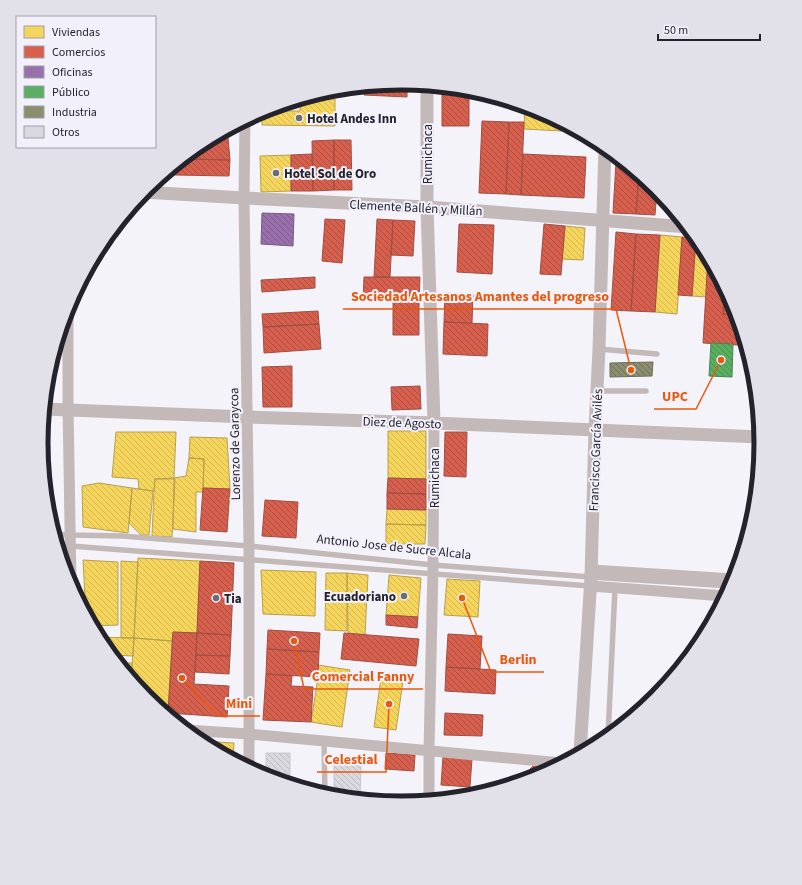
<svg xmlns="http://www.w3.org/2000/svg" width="802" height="885" font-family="'Source Sans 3',sans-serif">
<defs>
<pattern id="homes-back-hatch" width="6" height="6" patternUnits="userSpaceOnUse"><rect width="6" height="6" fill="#f6d55c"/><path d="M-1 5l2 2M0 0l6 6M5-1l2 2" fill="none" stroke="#d3b750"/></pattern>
<pattern id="shops-back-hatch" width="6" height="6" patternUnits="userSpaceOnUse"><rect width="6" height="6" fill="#d6604d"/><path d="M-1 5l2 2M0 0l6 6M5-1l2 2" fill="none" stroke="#ad4f40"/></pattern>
<pattern id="offices-back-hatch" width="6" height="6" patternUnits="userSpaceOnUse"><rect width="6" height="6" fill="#9970ab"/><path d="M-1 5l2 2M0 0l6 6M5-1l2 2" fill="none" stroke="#7d5c8b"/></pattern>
<pattern id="public-back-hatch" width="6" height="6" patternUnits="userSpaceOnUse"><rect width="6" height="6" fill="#5aae61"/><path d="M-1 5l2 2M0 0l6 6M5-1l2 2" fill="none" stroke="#4a8d50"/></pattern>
<pattern id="industry-back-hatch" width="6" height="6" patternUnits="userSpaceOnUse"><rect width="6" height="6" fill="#8c8c6e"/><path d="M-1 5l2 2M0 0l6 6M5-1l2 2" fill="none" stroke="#72725b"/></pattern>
<pattern id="building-back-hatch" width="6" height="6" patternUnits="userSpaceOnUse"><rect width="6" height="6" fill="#dad9e0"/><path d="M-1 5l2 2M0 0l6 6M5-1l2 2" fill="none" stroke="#bbbac0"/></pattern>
</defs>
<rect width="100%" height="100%" fill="#f4f3f9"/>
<path fill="url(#homes-back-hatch)" stroke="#b7a04e" d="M300 99H335V126L262 125V111H300Z
M525 106 539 110 580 132 524 129Z
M291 155V191L261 192 260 156Z
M565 226 585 228 583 260 562 259Z
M660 235 682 237 677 314 655 312Z
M696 238 700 243 708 257 706 297 692 296Z
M388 431H426V479L388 478Z
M116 432H176L174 478 155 479 154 491 139 489 138 479 112 477Z
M190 437 227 438 230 489 203 488 204 459 189 458Z
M189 458 204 459 203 492H196V532L173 529 174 478 186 476Z
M155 479H175L172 537 152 536 154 491Z
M99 483 132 488 128 533 83 527 82 486Z
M132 488 153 491 149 535H141L129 523Z
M387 509 426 510V525L386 524Z
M386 524 426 525 425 544H386Z
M138 558 200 561 197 633 173 632 172 641 134 638Z
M83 560 118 562V625L93 626 86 614Z
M121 561 138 562 134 638H121Z
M261 570 316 572 315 616 263 614Z
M326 573H347V631L325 630Z
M347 573 368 575 365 635 348 633Z
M389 575 421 578 418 617 386 615Z
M447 579 480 581 478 617 444 615Z
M99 637 134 638 133 656 112 655 102 642Z
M134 638 172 641 168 713H166L146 697 131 678Z
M119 663H132L131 678Z
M318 665 350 670 342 727 311 722 318 677Z
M381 678 403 681 396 730 374 727Z
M199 741 234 743 233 759 201 742Z"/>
<path fill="url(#shops-back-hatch)" stroke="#a14e43" d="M401 83H407V97L364 95 365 86Z
M442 87 469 89V126H442Z
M331 89H333L332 96 313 95Z
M482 121 509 122 506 194 479 193Z
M509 122H524L521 195 506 194Z
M228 129V137H213Z
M213 137H228L230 160 188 159V154L201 143Z
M334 140V190L313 191 312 141Z
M334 140H351L352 190H334Z
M312 154 313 191H291V155Z
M523 154 586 157 584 198 521 195Z
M182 159 230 160 229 176 176 175 177 163Z
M616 162H624L639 174 636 214 613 213Z
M177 163 176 175H163Z
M639 174 657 189 655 215 636 214Z
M669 204 679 216 668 215Z
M325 219 345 220 342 263 322 261Z
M377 219 393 220 390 277H374Z
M393 220 415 221 413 256 391 255Z
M459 224 494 225 492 274 457 272Z
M544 224 565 226 561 275 540 274Z
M616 232 636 234 631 311 611 310Z
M636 234 660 235 655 312 631 311Z
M682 237 696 238 692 296 678 295Z
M708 257 725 288 723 314 737 315 740 324 738 345 703 343Z
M315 277V288L262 292 261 280Z
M364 277H420L419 301 363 300Z
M725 288 734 305 735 308 734 315 723 314Z
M445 293 473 294 472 323 444 322Z
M393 300 419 301V335H393Z
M318 311 319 324 263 327 262 314Z
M444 322 488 324 487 356 443 354Z
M319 324 321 349 264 353 263 327Z
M292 366V407H263L262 367Z
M420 386 421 409 392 410 391 387Z
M445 432H467L466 477 444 476Z
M388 478 426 479V494L387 493Z
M203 488 230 489 227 532 200 530Z
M387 493 426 494V510L387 509Z
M265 500 298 502 296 538 262 536Z
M200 561 234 563 231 635 197 633Z
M386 615 418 617 417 628 386 625Z
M268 630 320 633 319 652 267 649Z
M173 632 197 633 194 684 229 686 227 717 168 713Z
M197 633 231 635 230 656 196 655Z
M344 633 419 639 416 666 341 659Z
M448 634 482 636 480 669 446 667Z
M267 649 319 652 318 677 266 674Z
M196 655 230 656 229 674 195 672Z
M446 667 496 670 495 694 445 691Z
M266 674 292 676 291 686 313 687 311 722 263 720Z
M445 713 483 715 482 736 444 735Z
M620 721H626L619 727Z
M386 753 415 755 414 771 385 769Z
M443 757 472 759 470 787 441 785Z
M533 766H539L542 769V773L529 778V770Z"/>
<path fill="url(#offices-back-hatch)" stroke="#765985" d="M262 213 294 214 293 246 261 244Z"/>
<path fill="url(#public-back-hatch)" stroke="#4a8451" d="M711 343 733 344 732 377 709 376Z"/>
<path fill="url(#industry-back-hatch)" stroke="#6d6c5a" d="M653 362 652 376 610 377V363Z"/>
<path fill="url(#building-back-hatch)" stroke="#c7c6cd" d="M266 753H290V783L266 776Z
M334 763 361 765 360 798 334 796Z"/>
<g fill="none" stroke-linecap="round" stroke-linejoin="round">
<path stroke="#c4b9b9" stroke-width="5.5" d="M599 349 657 354
M597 391H646
M54 534 70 535 122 536 249 546 433 565 591 577 731 586
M58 545 590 586
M608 736 615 588
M324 741 325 794"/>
<path stroke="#c4b9b9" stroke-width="11" d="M245 119 244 198 249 546V767
M68 308V405L71 585
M592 570 734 579
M591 586 725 596
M186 730 249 734 562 763
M429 800V751L433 565 434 423"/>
<path stroke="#c4b9b9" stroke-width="13" d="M427 85V207L434 423
M143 192 244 198 427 207 688 227
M44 409 247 417 434 423 760 437
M580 753 591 577 595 429 599 349 605 146"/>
</g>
<g fill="#6d6c74" stroke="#f2f1fb" stroke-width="1.5">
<circle cx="299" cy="118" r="4"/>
<circle cx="276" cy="173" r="4"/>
<circle cx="404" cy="596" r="4"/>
<circle cx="216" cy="598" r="4"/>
</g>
<g text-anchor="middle" stroke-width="4" stroke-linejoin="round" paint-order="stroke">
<g font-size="13" font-weight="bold" fill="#24232c" stroke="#f2f1fb" text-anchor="start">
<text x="307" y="123">Hotel Andes Inn</text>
<text x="284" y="178">Hotel Sol de Oro</text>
<text x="396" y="601" text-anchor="end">Ecuadoriano</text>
<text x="224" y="603">Tia</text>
</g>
<g font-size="13" fill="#24232c" stroke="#f2f1fb">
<text transform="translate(427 154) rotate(-90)" y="5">Rumichaca</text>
<text transform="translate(416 207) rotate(3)" y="5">Clemente Ballén y Millán</text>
<text transform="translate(402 422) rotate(2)" y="5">Diez de Agosto</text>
<text transform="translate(234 444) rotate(-91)" y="5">Lorenzo de Garaycoa</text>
<text transform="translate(595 450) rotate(-88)" y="5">Francisco García Avilés</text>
<text transform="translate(434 478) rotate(-90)" y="5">Rumichaca</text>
<text transform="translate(394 546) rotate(6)" y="5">Antonio Jose de Sucre Alcala</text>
</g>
</g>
<path d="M0 0H802V885H0ZM48 443a353 353 0 1 1 706 0a353 353 0 1 1-706 0Z" fill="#e2e1ea" fill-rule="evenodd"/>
<path fill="none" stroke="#24232c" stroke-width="5" d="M48 443a353 353 0 1 1 706 0a353 353 0 1 1-706 0Z"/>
<path fill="none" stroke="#e8590c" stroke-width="1.5" d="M631 370L616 309H343M721 360L696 409H654M462 598L491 672H544M294 641L304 689H423M182 678L218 716H260M389 704L386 772H317"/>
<g fill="#e8590c" stroke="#f2f1fb" stroke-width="1.5">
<circle cx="631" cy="370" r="4"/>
<circle cx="721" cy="360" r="4"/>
<circle cx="462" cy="598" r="4"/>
<circle cx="294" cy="641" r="4"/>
<circle cx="182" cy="678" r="4"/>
<circle cx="389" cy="704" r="4"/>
</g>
<g font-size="14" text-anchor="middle" font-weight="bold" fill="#e8590c" stroke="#f2f1fb" stroke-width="4" stroke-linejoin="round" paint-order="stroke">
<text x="480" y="301">Sociedad Artesanos Amantes del progreso</text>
<text x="675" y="401">UPC</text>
<text x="518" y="664">Berlin</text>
<text x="363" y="681">Comercial Fanny</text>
<text x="239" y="708">Mini</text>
<text x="351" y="764">Celestial</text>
</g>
<rect x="16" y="16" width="140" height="132" fill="#f2f1fb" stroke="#a09fa8"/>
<rect x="24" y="26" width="20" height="12" fill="#f6d55c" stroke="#a09fa8"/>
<text x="52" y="36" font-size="12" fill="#24232c">Viviendas</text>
<rect x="24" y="46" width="20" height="12" fill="#d6604d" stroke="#a09fa8"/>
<text x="52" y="56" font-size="12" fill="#24232c">Comercios</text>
<rect x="24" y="66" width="20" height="12" fill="#9970ab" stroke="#a09fa8"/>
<text x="52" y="76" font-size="12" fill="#24232c">Oficinas</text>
<rect x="24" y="86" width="20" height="12" fill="#5aae61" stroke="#a09fa8"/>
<text x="52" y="96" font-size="12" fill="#24232c">Público</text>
<rect x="24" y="106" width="20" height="12" fill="#8c8c6e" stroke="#a09fa8"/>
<text x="52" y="116" font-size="12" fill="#24232c">Industria</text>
<rect x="24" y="126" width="20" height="12" fill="#dad9e0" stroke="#a09fa8"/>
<text x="52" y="136" font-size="12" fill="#24232c">Otros</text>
<path d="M658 34v6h102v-6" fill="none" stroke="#24232c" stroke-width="2"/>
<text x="664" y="34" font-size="12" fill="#24232c" stroke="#f2f1fb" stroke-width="3" paint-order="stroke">50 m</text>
</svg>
